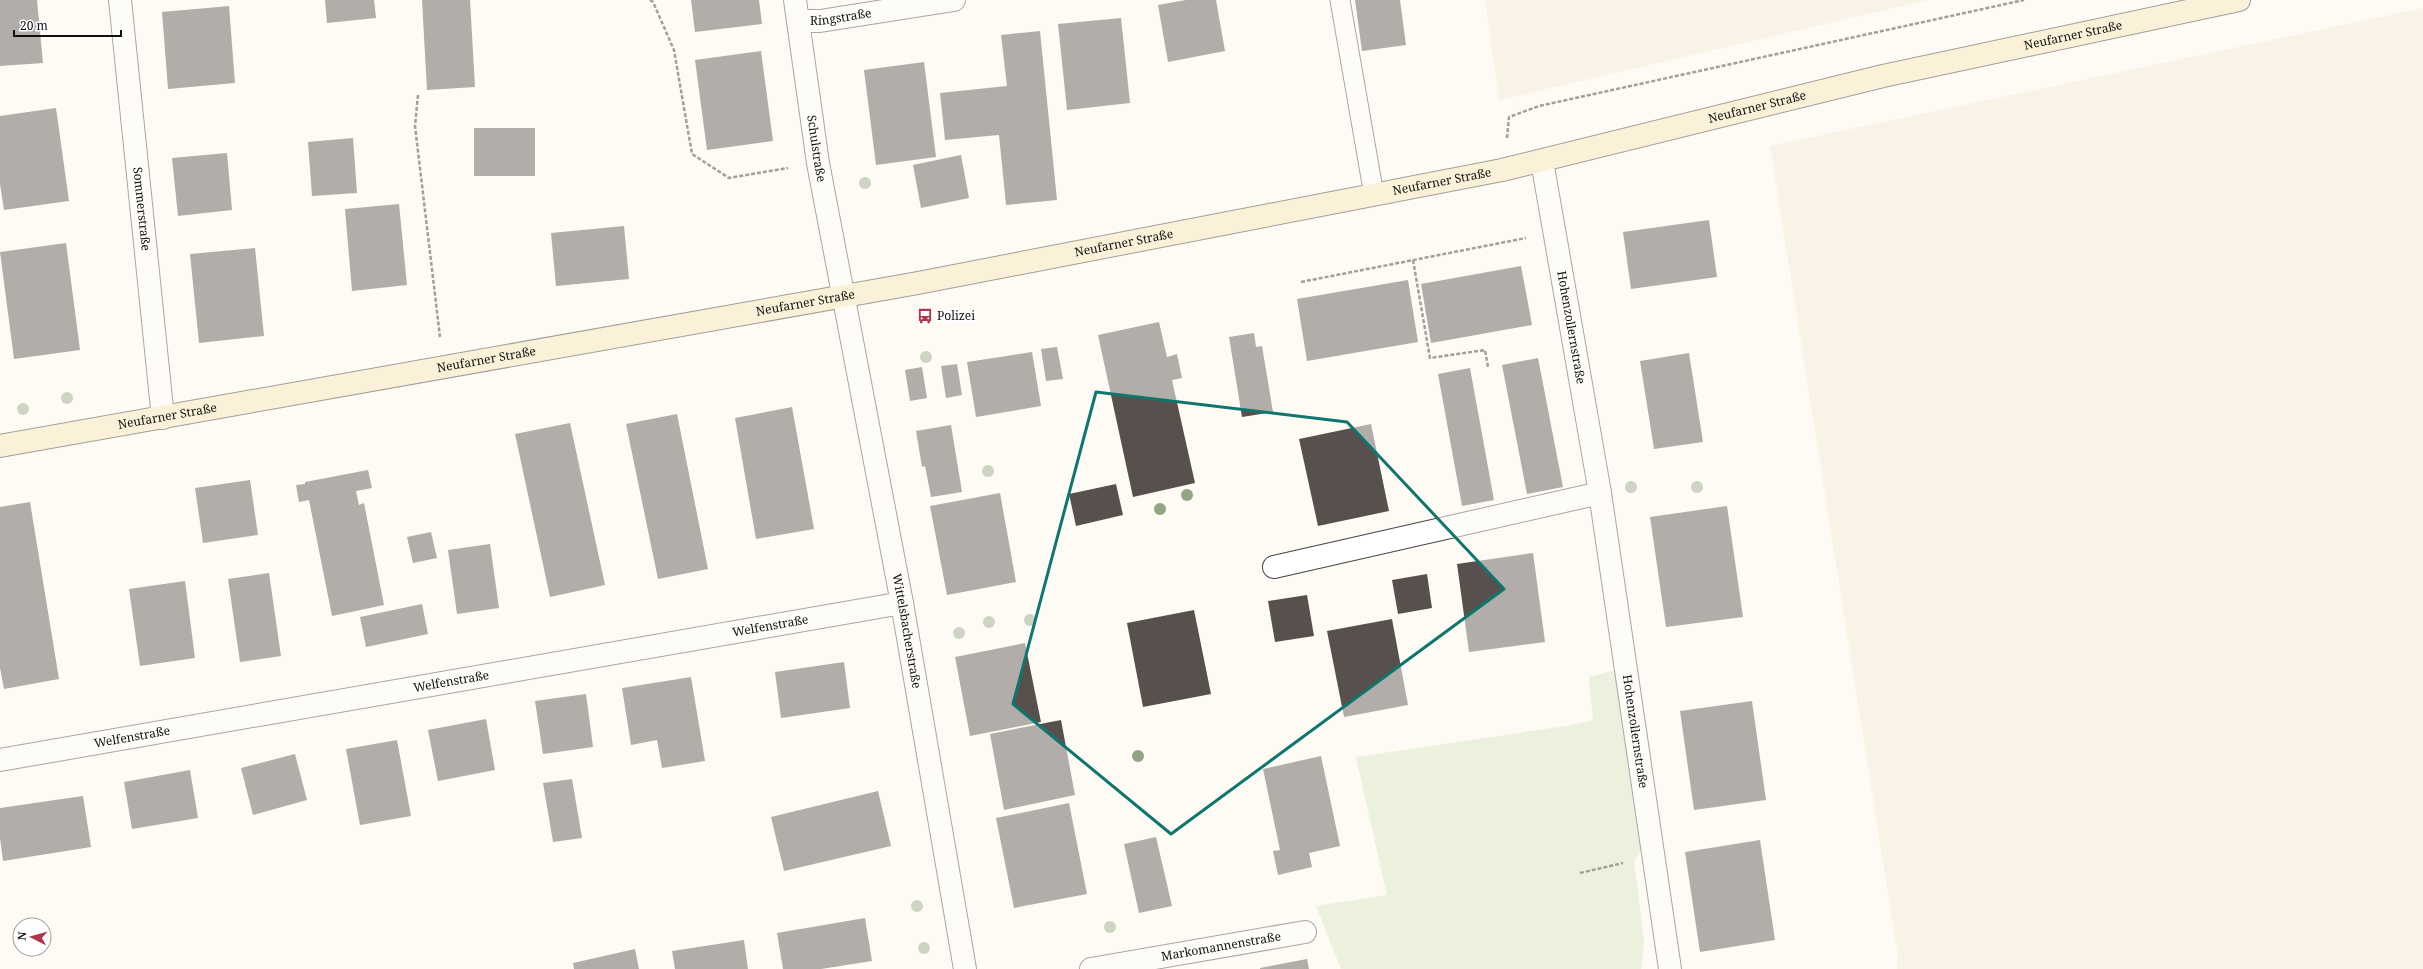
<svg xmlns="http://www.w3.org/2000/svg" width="2423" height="969" font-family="'Noto Serif',serif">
<rect width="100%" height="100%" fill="#fefaf4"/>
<path fill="#f2ecd5" d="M1485 0H1928L1499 100Z
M2423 8V969H1897L1898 957 1770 146Z"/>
<path fill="#d8e6c0" d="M1616 670 1642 848 1634 861 1644 940 1641 969H1341L1316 906 1387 895 1356 757 1567 726 1593 720 1589 677Z"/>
<path fill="#57504d" d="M0 0H37L43 63 0 66Z
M325 0H374L376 18 327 23Z
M422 0H470L475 87 427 90Z
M691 0H759L762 24 695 32Z
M1186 0H1216L1225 51 1168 62 1158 5Z
M1355 0H1400L1406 45 1362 51Z
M229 6 235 83 168 89 162 12Z
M1121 18 1130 103 1067 110 1058 24Z
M1040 31 1057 200 1006 205 999 135 945 140 940 93 1007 86 1001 35Z
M761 51 773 141 707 150 695 60Z
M924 62 936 157 876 165 864 70Z
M56 108 69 201 4 210 0 184V116Z
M474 128H535V176H474Z
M353 138 357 193 312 196 308 142Z
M227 153 232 210 178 216 172 158Z
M961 155 969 198 921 208 913 165Z
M399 204 407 285 352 291 345 209Z
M1709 220 1717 277 1631 289 1623 232Z
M624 226 629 279 556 286 551 233Z
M66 243 80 350 14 359 0 252Z
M255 248 264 336 199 343 190 254Z
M1521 266 1532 325 1431 343 1421 284Z
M1408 280 1418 342 1307 361 1297 299Z
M1159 322 1167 357 1177 354 1182 378 1172 380 1195 483 1133 497 1098 335Z
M1254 333 1256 347 1262 346 1273 412 1242 417 1229 337Z
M1057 347 1063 379 1046 381 1041 349Z
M1032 352 1041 406 976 417 967 362Z
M1689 353 1703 442 1654 449 1640 361Z
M1538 358 1563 487 1527 494 1502 365Z
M957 364 962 395 946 398 941 366Z
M922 367 927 398 910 401 905 370Z
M1470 368 1494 500 1462 506 1438 374Z
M792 407 814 529 756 539 735 418Z
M677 414 708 569 658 579 626 424Z
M570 423 605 585 550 597 515 434Z
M1371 424 1389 511 1318 526 1299 439Z
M951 425 962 492 931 497 925 466 922 467 916 431Z
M368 470 372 488 356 491 359 505 364 503 384 605 332 616 309 500 299 502 296 485 305 484V482Z
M250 480 258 535 203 543 195 488Z
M1116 484 1123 515 1076 526 1069 494Z
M1000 493 1016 582 947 595 930 506Z
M30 502 59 679 4 689 0 668V507Z
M1727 506 1743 617 1666 627 1650 517Z
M431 532 437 558 413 563 407 537Z
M490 544 499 608 457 614 448 550Z
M1533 553 1545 642 1469 652 1457 564Z
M269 573 281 656 240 662 228 579Z
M1427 574 1432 608 1398 614 1392 580Z
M185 581 195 658 140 666 129 589Z
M1307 595 1314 636 1275 642 1268 601Z
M422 604 428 634 366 647 360 617Z
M1194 610 1211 694 1143 707 1127 623Z
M1392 619 1408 705 1344 717 1327 631Z
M1025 643 1041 722 970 736 955 657Z
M844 662 850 708 781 718 775 672Z
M691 677 705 761 662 768 657 740 631 745 622 688Z
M586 694 593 747 543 754 535 701Z
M1752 701 1766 800 1694 810 1680 711Z
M486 719 495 770 438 781 428 730Z
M1061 720 1075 795 1004 810 990 734Z
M397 740 411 816 360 825 346 749Z
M295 754 307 800 253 815 241 768Z
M1321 756 1340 846 1309 853 1312 867 1278 875 1273 851 1280 850 1263 769Z
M190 770 198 818 132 829 124 782Z
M572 779 582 838 553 842 543 783Z
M878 791 891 846 784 871 771 817Z
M83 796 91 847 3 861 0 838V808Z
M1069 803 1087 894 1014 908 996 818Z
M1156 837 1172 906 1139 913 1124 844Z
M1760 840 1775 940 1700 952 1685 852Z
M865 918 872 961 821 969H783L777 933Z
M744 940 748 969H675L672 951Z
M635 949 639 969H574L573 963Z
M1307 959 1309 969H1260V968Z"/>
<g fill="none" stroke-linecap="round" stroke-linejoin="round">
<defs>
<path id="lane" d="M1340 0 1374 195"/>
<g id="street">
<path id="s1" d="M120 0 163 418"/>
<path id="s2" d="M795 0 818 163 902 603 965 969"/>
<path id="s3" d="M798 21H820L954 0"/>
<path id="s4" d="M1542 161 1600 493 1670 969"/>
<path d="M1274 567 1600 493"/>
<path id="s5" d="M0 760 902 603"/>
<path id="s6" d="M1091 969 1305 932"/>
</g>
<g id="secondary">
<path id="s7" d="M0 446 918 283 1502 170 1883 76 2239 0"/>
</g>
</defs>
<use href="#lane" stroke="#434343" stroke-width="21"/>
<use href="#street" stroke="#434343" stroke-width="24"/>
<use href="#secondary" stroke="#323232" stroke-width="24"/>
<path stroke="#323232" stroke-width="2.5" stroke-dasharray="4 2" stroke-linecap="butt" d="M650 0 653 2 674 50 692 154 729 178 788 168
M418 95 415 126 440 337
M1507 138 1509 117 1539 106 2024 0
M1413 260 1430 358 1485 350 1488 367
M1301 282 1526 238
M1580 873 1623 863"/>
<use href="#lane" stroke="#fff" stroke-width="19"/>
<use href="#street" stroke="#fff" stroke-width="22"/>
<use href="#secondary" stroke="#f7e7b5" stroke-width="22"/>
</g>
<g fill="#92a683">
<circle cx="865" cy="183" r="6"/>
<circle cx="926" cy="357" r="6"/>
<circle cx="67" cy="398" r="6"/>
<circle cx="23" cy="409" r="6"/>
<circle cx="988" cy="471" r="6"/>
<circle cx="1631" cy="487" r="6"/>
<circle cx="1697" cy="487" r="6"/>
<circle cx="1187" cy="495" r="6"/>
<circle cx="1160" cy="509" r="6"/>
<circle cx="1030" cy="620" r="6"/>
<circle cx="989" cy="622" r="6"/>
<circle cx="959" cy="633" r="6"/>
<circle cx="1138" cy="756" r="6"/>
<circle cx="917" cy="906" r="6"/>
<circle cx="1110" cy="927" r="6"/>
<circle cx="924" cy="948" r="6"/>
</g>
<path d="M0 0H2423V969H0ZM1096 392 1347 422 1504 589 1171 834 1013 704Z" fill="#fefaf4" fill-opacity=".55" fill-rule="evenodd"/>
<path fill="none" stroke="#0f766e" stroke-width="3" stroke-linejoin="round" d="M1096 392 1347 422 1504 589 1171 834 1013 704Z"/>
<defs>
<symbol id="bus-bare" viewBox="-9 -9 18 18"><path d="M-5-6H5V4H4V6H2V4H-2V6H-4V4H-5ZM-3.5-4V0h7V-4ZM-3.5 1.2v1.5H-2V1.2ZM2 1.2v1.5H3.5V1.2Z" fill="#b2354b" stroke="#fff" stroke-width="2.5" paint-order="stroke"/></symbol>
</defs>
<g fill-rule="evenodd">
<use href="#bus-bare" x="914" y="305" width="22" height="22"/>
</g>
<g text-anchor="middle" stroke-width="4" stroke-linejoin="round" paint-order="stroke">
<g font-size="12" fill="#101010" stroke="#fff">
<text dy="4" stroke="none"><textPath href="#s3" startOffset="43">Ringstraße</textPath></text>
<text dy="4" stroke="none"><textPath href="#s7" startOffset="2114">Neufarner Straße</textPath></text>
<text dy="4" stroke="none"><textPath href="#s7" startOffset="1790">Neufarner Straße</textPath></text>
<text dy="4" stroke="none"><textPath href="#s2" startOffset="150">Schulstraße</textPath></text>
<text dy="4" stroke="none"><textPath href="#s7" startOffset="1466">Neufarner Straße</textPath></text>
<text dy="4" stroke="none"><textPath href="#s1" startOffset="210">Sommerstraße</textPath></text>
<text dy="4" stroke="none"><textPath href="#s7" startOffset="1142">Neufarner Straße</textPath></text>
<text dy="4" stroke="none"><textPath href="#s7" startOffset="818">Neufarner Straße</textPath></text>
<text dy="4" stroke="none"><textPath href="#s4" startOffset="169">Hohenzollernstraße</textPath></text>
<text dy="4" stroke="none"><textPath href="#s7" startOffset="494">Neufarner Straße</textPath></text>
<text dy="4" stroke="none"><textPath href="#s7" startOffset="170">Neufarner Straße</textPath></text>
<text dy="4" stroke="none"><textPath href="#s5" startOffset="782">Welfenstraße</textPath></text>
<text dy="4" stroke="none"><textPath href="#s2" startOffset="641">Wittelsbacherstraße</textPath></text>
<text dy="4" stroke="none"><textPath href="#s5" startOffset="458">Welfenstraße</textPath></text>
<text dy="4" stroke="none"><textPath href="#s4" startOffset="578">Hohenzollernstraße</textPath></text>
<text dy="4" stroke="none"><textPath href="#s5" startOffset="134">Welfenstraße</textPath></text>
<text dy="4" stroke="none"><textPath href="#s6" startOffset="132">Markomannenstraße</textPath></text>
</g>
<g font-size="12" fill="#101010" stroke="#fff" text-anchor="start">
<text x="937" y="320">Polizei</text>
</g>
</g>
<g transform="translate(32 937) rotate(276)"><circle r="19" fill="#ffffff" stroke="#9f9f9f"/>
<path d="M0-3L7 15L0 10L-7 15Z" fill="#b2354b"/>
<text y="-6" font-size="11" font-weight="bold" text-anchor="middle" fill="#101010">N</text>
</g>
<path d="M14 30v6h107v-6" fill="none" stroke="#101010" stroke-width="2"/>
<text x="20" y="30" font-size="12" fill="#101010" stroke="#ffffff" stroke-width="3" paint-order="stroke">20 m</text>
</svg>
